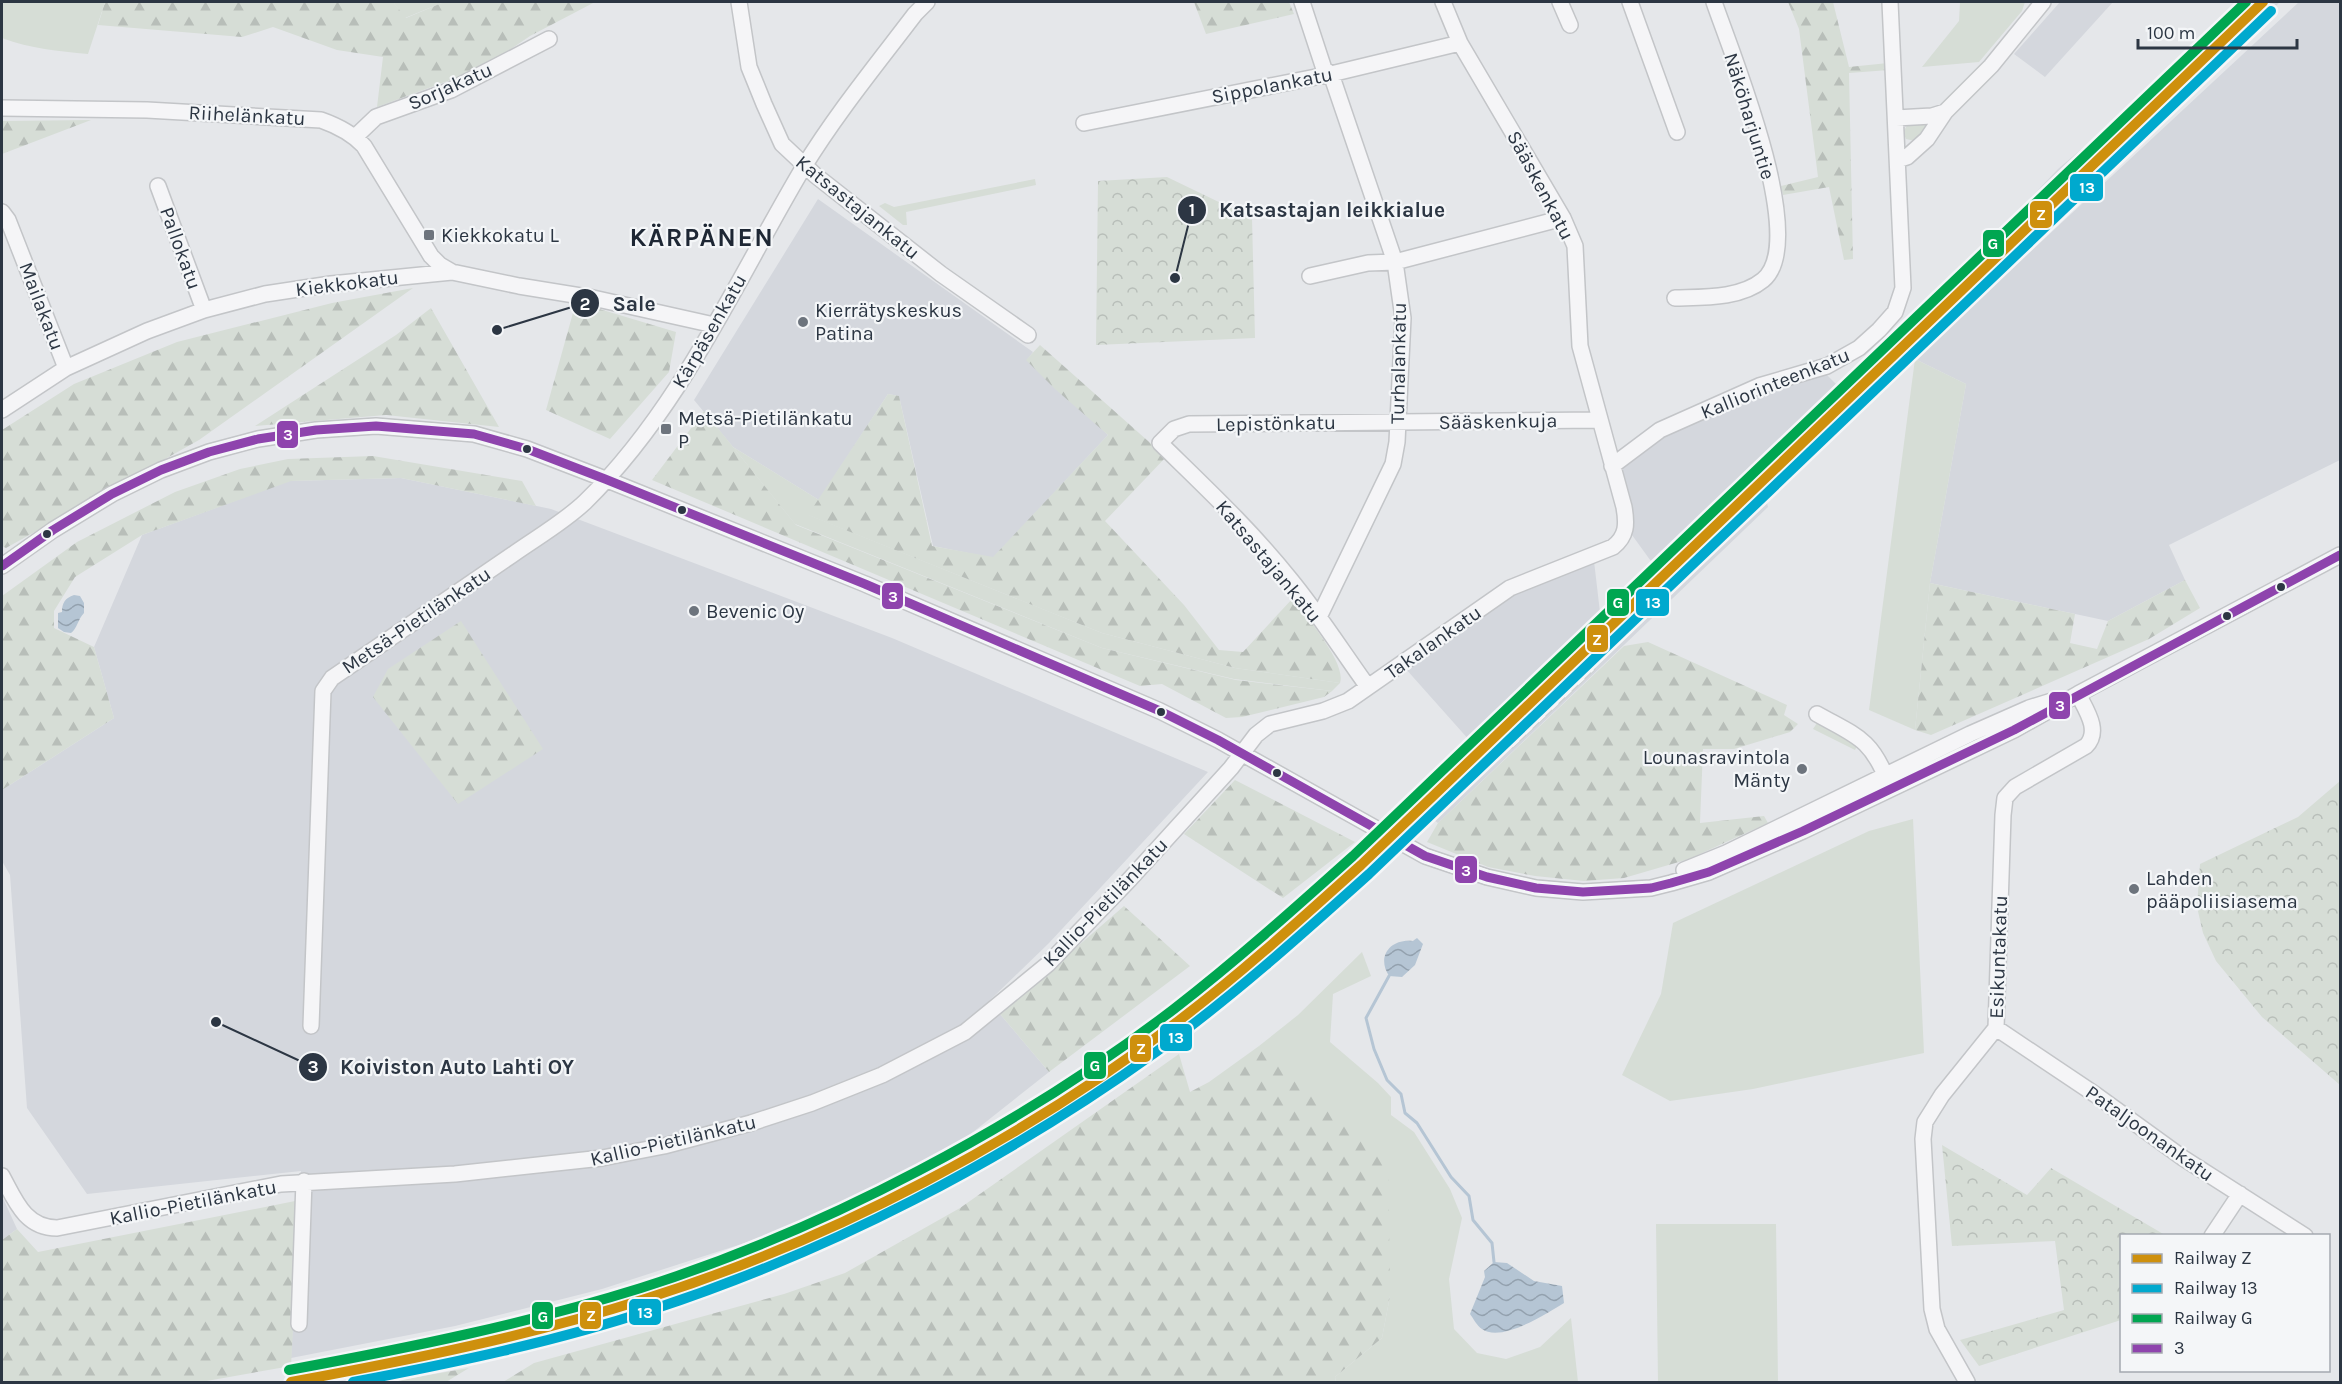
<svg xmlns="http://www.w3.org/2000/svg" width="2342" height="1384" font-family="Karla,sans-serif">
<defs>
<pattern id="forest-firs" width="22" height="20" patternUnits="userSpaceOnUse" patternTransform="scale(1.5)"><rect width="22" height="20" fill="#d6ddd6"/><path d="M5 1l3.5 6h-7zM16 11l3.5 6h-7z" fill="#b8beb9"/></pattern>
<pattern id="park-crowns" width="20" height="18" patternUnits="userSpaceOnUse" patternTransform="scale(1.5)"><rect width="20" height="18" fill="#d6ddd6"/><path d="M2 6a3 3 0 1 1 6 0M12 15a3 3 0 1 1 6 0" fill="none" stroke="#b8beb9"/></pattern>
<pattern id="water-waves" width="16" height="10" patternUnits="userSpaceOnUse" patternTransform="scale(1.5)"><rect width="16" height="10" fill="#b5c5d4"/><path d="M0 5q4-4 8 0t8 0" fill="none" stroke="#93a1ae"/></pattern>
</defs>
<rect width="100%" height="100%" fill="#e5e7ea"/>
<path fill="#d4d7dd" d="M2060 2H2113L2045 77 2014 54Z
M2242 2H2280L1765 494 1768 507 1438 823 1408 802 1544 674 1470 741 1405 668 1512 594 1594 561 1601 621 1610 620 1675 557 1676 542 1653 564 1632 535V504L1622 468 1663 435 1761 393 1825 373 1836 384 1685 533 1935 299 2058 169 2127 110Z
M2299 2H2340V460L2169 545 2185 580 2108 621 1930 583 1966 384 1915 359Z
M818 199 1033 352 1027 360 1108 435 993 558 933 546 899 396 888 394 819 500 733 447 694 400Z
M401 478 551 509 892 638 1208 772 1049 943 989 1001 1049 1072 915 1178 754 1240 602 1289 455 1326 291 1358 301 1171 87 1194 27 1108 10 875 2 861V790L114 718 94 647 142 535 289 481Z
M2 1196 17 1229 2 1240Z"/>
<path fill="#d6ddd6" d="M2 2H105L88 54C58 51 31 49 2 38Z
M393 2H444L405 18Z
M1960 2H2025L2022 11 1979 62 1922 67 1959 21Z
M1925 122 1928 126 1927 130 1915 141 1906 139 1903 132 1908 124Z
M1035 179 1036 185 906 212 907 225H903L879 206 885 203 894 207Z
M1915 359 1966 384 1930 583 1915 730 1869 710Z
M733 447 819 500 809 515 1102 633 1235 668 1340 683 1332 691 1234 679 1102 648 795 524Z
M1817 723 1857 746 1855 750 1813 729Z
M1913 819 1924 1053 1753 1089 1670 1101 1622 1075 1661 994 1673 923 1869 831Z
M1362 952 1371 976 1333 994 1330 1042 1378 1083 1391 1097V1115L1414 1132 1450 1189 1462 1218 1449 1279 1454 1329 1477 1353 1506 1359 1540 1347 1571 1318 1578 1382H1336L1335 1377 1382 1338 1390 1296 1259 1046 1298 1015Z
M1776 1224 1778 1382H1658L1656 1224Z"/>
<path fill="url(#forest-firs)" d="M105 2H393L406 18 444 2H595L530 36 483 68 377 107 383 57 337 50 273 27 242 37 98 25Z
M1194 2H1289L1294 14 1206 34Z
M1788 2H1833L1849 67 1888 63 1889 70 1849 73 1853 259 1844 260 1829 187 1783 195 1781 186 1818 177 1799 29Z
M91 120 2 154V121Z
M413 288 199 440 6 548 2 546V430L74 384 177 342 332 303Z
M576 302 676 332 669 372 610 439 546 410Z
M431 308 499 427 386 415 255 426 396 335Z
M1040 345 1166 457 1105 521 1184 605 1219 650 1243 652 1293 598C1305 616 1347 663 1340 683L1235 668 1102 633 808 515 888 394 899 396 932 546 993 557 1108 435 1055 389 1026 360Z
M704 411 796 525 1102 648 1236 680 1332 691 1324 697 1242 717 1226 718 1162 684 1140 686 652 480Z
M373 456 522 481 536 506 401 478 291 481 142 535 75 577 54 611V628L94 647 114 718 2 790V596L77 542 175 492 240 469 288 459Z
M2185 580 2200 608 2149 639 1931 735 1915 730 1930 583 2075 614 2070 643 2097 649 2108 621Z
M461 621 543 749 458 804 373 697 388 669Z
M1648 642 1787 705 1784 715 1798 724 1790 732 1734 749H1703L1700 823 1764 816 1768 823 1689 859 1624 878 1584 881 1535 876 1488 867 1427 842 1438 823 1624 646Z
M1235 780 1355 842 1283 898 1184 834Z
M1124 906 1190 966 1049 1072 1000 1014Z
M1259 1046 1388 1149 1390 1296 1382 1338 1335 1377 1336 1382H503L534 1363 784 1294 845 1273 960 1208 1179 1054 1190 1092 1209 1082Z
M300 1200 291 1366 201 1382H2V1240L17 1229 38 1252Z
M469 1368 446 1382H388Z"/>
<path fill="url(#park-crowns)" d="M1167 177 1252 218 1255 338 1096 345 1098 181Z
M2340 781V1085L2262 1017 2216 961 2203 933 2197 907 2200 864 2298 817Z
M1942 1145 2027 1195 2051 1168 2165 1235 2122 1236 2121 1320 1979 1366 1960 1340 2064 1310 2055 1241 1952 1246Z"/>
<path fill="url(#water-waves)" d="M74 595 80 596 84 603V613C78 619 77 629 71 633L64 632 58 628V613L62 612C62 603 65 598 74 595Z
M1417 938 1423 944 1415 965 1402 977 1389 976C1376 956 1391 938 1413 941Z
M1494 1262 1507 1263 1534 1281 1562 1286 1564 1303C1546 1314 1501 1343 1482 1329 1477 1326 1473 1318 1470 1314L1485 1277 1484 1271Z"/>
<g fill="none" stroke-linecap="round" stroke-linejoin="round">
<path stroke="#b5c5d4" stroke-width="3" d="M1389 976 1366 1018 1374 1049 1387 1080 1401 1094 1405 1113 1417 1123 1451 1177 1469 1196 1473 1220 1492 1243 1494 1262"/>
<defs>
<path id="minor" d="M739 2 749 67 764 104 782 144 815 175 941 274 1028 335
M1302 2 1324 69 1331 74 1395 262 1403 318 1397 442 1393 464 1319 617
M1560 2 1570 25
M1630 2 1677 132
M2 108 147 110 321 120C338 126 352 133 364 146L431 256 440 265 452 272
M1896 118 1932 116 1945 112
M1084 123 1331 74 1460 43
M355 137 376 117 451 90 549 39
M1898 160 1907 157 1927 139 1945 112 1991 66 2043 2
M158 186 204 310
M2 212 8 220 66 368
M1310 276 1368 263 1395 262 1563 218
M1675 298C1702 297 1740 299 1763 280 1810 242 1731 52 1714 2
M2 410 66 368 147 331 204 310 265 294 331 284 452 272 519 286 593 298 714 325
M1612 466 1660 430 1759 386 1827 366 1859 348 1879 330 1895 312 1903 288 1890 2
M2 566 53 530 112 494 161 470 209 452 258 439 316 430 376 426 474 434 527 449 605 479 865 584 1160 711 1218 740 1425 856 1487 877 1536 888 1583 892 1651 888 1671 883 1709 872 1803 831 2014 730 2078 694 2340 555
M1368 687C1342 651 1318 613 1290 579 1251 530 1205 487 1160 443L1174 429 1189 424 1598 420
M1817 714C1856 736 1871 738 1888 782
M1684 870 1726 853 1970 734 2029 708 2055 700
M311 1026 323 691 332 678C392 637 452 596 512 555 536 538 564 522 585 502 681 408 736 281 803 168 836 114 877 64 915 14L927 2
M1996 1028 2096 1095 2183 1158 2305 1236
M2 1176C15 1200 25 1228 57 1228L281 1184 455 1174 602 1158 664 1146 751 1123 812 1103 882 1075 965 1032 1048 964 1130 879 1231 768 1256 735 1270 724 1323 711 1348 701 1510 588 1613 547C1627 536 1627 524 1624 507L1580 346 1575 246 1563 218 1460 43 1443 2
M2212 1236 2240 1194
M299 1324 304 1181
M1967 1382 1937 1329 1932 1309 1923 1139 1925 1122 1942 1095 1996 1028 2003 815 2005 798 2015 787 2086 746C2101 731 2086 710 2078 694"/>
</defs>
<use href="#minor" stroke="#c3c5c8" stroke-width="18"/>
<use href="#minor" stroke="#f5f5f7" stroke-width="15"/>
<defs>
<path id="rail" d="M1512 746 1593 669"/>
</defs>
<use href="#rail" stroke="#ced0d2" stroke-width="5"/>
<use href="#rail" stroke="#f4f6f8" stroke-width="3" stroke-dasharray="9" stroke-linecap="butt"/>
<defs>
<path id="bus-1" d="M2 566 53 530 112 494 161 470 209 452 258 439 316 430 376 426 474 434 527 449 605 479 865 584 1160 711 1218 740 1425 856 1487 877 1536 888 1583 892 1651 888 1671 883 1709 872 1803 831 2014 730 2340 555"/>
</defs>
<use href="#bus-1" stroke="#f4f6f8" stroke-width="14"/>
<use href="#bus-1" stroke="#8e44ad" stroke-width="9"/>
<defs>
<path id="rail-1" d="M291 1382C410 1360 529 1336 645 1299 832 1240 1026 1138 1181 1019 1244 971 1302 918 1361 865L2263 2"/>
<path id="rail-2" d="M353 1382C453 1363 554 1342 651 1310 830 1251 1003 1162 1156 1052 1231 998 1300 936 1369 874L2271 11"/>
<path id="rail-3" d="M289 1370C408 1348 526 1324 641 1288 824 1230 1021 1126 1174 1009 1236 961 1294 909 1353 856L2246 2"/>
</defs>
<use href="#rail-1" stroke="#f4f6f8" stroke-width="15"/>
<use href="#rail-2" stroke="#f4f6f8" stroke-width="15"/>
<use href="#rail-3" stroke="#f4f6f8" stroke-width="15"/>
<use href="#rail-1" stroke="#ce900d" stroke-width="10"/>
<use href="#rail-2" stroke="#00a9ce" stroke-width="10"/>
<use href="#rail-3" stroke="#00a651" stroke-width="10"/>
</g>
<g fill="#6d747d" stroke="#f4f6f8" stroke-width="2">
<rect x="423" y="229" width="12" height="12" rx="3"/>
<circle cx="803" cy="322" r="6"/>
<rect x="660" y="423" width="12" height="12" rx="3"/>
<circle cx="694" cy="611" r="6"/>
<circle cx="1802" cy="769" r="6"/>
<circle cx="2134" cy="889" r="6"/>
</g>
<g fill="#2c3643" stroke="#f4f6f8" stroke-width="2">
<circle cx="527" cy="449" r="5"/>
<circle cx="682" cy="510" r="5"/>
<circle cx="47" cy="534" r="5"/>
<circle cx="2281" cy="587" r="5"/>
<circle cx="2227" cy="616" r="5"/>
<circle cx="1161" cy="712" r="5"/>
<circle cx="1277" cy="773" r="5"/>
</g>
<g text-anchor="middle" stroke-width="4.5" stroke-linejoin="round" paint-order="stroke">
<g font-size="20" fill="#2c3643" stroke="#f4f6f8">
<text transform="translate(1272 85) rotate(-11)" y="7">Sippolankatu</text>
<text transform="translate(450 86) rotate(-24)" y="7">Sorjakatu</text>
<text transform="translate(247 115) rotate(3)" y="7">Riihelänkatu</text>
<text transform="translate(1750 116) rotate(73)" y="7">Näköharjuntie</text>
<text transform="translate(1541 185) rotate(62)" y="7">Sääskenkatu</text>
<text transform="translate(858 207) rotate(39)" y="7">Katsastajankatu</text>
<text transform="translate(181 248) rotate(70)" y="7">Pallokatu</text>
<text transform="translate(347 283) rotate(-7)" y="7">Kiekkokatu</text>
<text transform="translate(42 306) rotate(69)" y="7">Mailakatu</text>
<text transform="translate(709 331) rotate(-60)" y="7">Kärpäsenkatu</text>
<text transform="translate(1398 363) rotate(-89)" y="7">Turhalankatu</text>
<text transform="translate(1775 383) rotate(-22)" y="7">Kalliorinteenkatu</text>
<text transform="translate(1498 421) rotate(-1)" y="7">Sääskenkuja</text>
<text transform="translate(1276 423) rotate(-1)" y="7">Lepistönkatu</text>
<text transform="translate(1269 561) rotate(50)" y="7">Katsastajankatu</text>
<text transform="translate(416 620) rotate(-34)" y="7">Metsä-Pietilänkatu</text>
<text transform="translate(1433 642) rotate(-35)" y="7">Takalankatu</text>
<text transform="translate(1105 902) rotate(-46)" y="7">Kallio-Pietilänkatu</text>
<text transform="translate(1998 957) rotate(-88)" y="7">Esikuntakatu</text>
<text transform="translate(2150 1133) rotate(35)" y="7">Pataljoonankatu</text>
<text transform="translate(673 1140) rotate(-13)" y="7">Kallio-Pietilänkatu</text>
<text transform="translate(193 1202) rotate(-11)" y="7">Kallio-Pietilänkatu</text>
</g>
<g font-size="20" fill="#2c3643" stroke="#f4f6f8" text-anchor="start">
<text x="441" y="242">Kiekkokatu L</text>
<text x="815" y="317">Kierrätyskeskus<tspan x="815" dy="23">Patina</tspan></text>
<text x="678" y="425">Metsä-Pietilänkatu<tspan x="678" dy="23">P</tspan></text>
<text x="706" y="618">Bevenic Oy</text>
<text x="1790" y="764" text-anchor="end">Lounasravintola<tspan x="1790" dy="23">Mänty</tspan></text>
<text x="2146" y="885">Lahden<tspan x="2146" dy="23">pääpoliisiasema</tspan></text>
</g>
<g font-size="26" font-weight="bold" letter-spacing="1.5" fill="#1e2734" stroke="#f4f6f8">
<text x="702" y="246">KÄRPÄNEN</text>
</g>
</g>
<path fill="none" stroke="#2c3643" stroke-width="2" d="M1175 278L1192 210M497 330L585 303M216 1022L313 1067"/>
<g fill="#2c3643" stroke="#f4f6f8" stroke-width="2">
<circle cx="1175" cy="278" r="6"/>
<circle cx="497" cy="330" r="6"/>
<circle cx="216" cy="1022" r="6"/>
<circle cx="1192" cy="210" r="15"/>
<circle cx="585" cy="303" r="15"/>
<circle cx="313" cy="1067" r="15"/>
</g>
<g font-size="18" text-anchor="middle" font-weight="bold" fill="#fff">
<text x="1192" y="216">1</text>
<text x="585" y="310">2</text>
<text x="313" y="1073">3</text>
</g>
<g font-size="21" text-anchor="middle" font-weight="bold" fill="#2c3643" stroke="#f4f6f8" stroke-width="4.5" stroke-linejoin="round" paint-order="stroke">
<text x="1332" y="217">Katsastajan leikkialue</text>
<text x="634" y="311">Sale</text>
<text x="457" y="1074">Koiviston Auto Lahti OY</text>
</g>
<g stroke="#f4f6f8" stroke-width="2">
<rect x="2069" y="173" width="35" height="29" rx="6" fill="#00a9ce"/>
<rect x="2029" y="200" width="24" height="29" rx="6" fill="#ce900d"/>
<rect x="1982" y="229" width="23" height="29" rx="6" fill="#00a651"/>
<rect x="276" y="420" width="23" height="29" rx="6" fill="#8e44ad"/>
<rect x="881" y="582" width="23" height="28" rx="6" fill="#8e44ad"/>
<rect x="1606" y="588" width="24" height="29" rx="6" fill="#00a651"/>
<rect x="1635" y="588" width="35" height="29" rx="6" fill="#00a9ce"/>
<rect x="1586" y="624" width="23" height="29" rx="6" fill="#ce900d"/>
<rect x="2048" y="691" width="23" height="29" rx="6" fill="#8e44ad"/>
<rect x="1454" y="855" width="24" height="29" rx="6" fill="#8e44ad"/>
<rect x="1159" y="1023" width="34" height="29" rx="6" fill="#00a9ce"/>
<rect x="1129" y="1034" width="23" height="29" rx="6" fill="#ce900d"/>
<rect x="1083" y="1051" width="24" height="29" rx="6" fill="#00a651"/>
<rect x="628" y="1298" width="34" height="28" rx="6" fill="#00a9ce"/>
<rect x="579" y="1301" width="23" height="29" rx="6" fill="#ce900d"/>
<rect x="531" y="1301" width="23" height="29" rx="6" fill="#00a651"/>
</g>
<g font-size="16" text-anchor="middle" font-weight="bold" fill="#fff">
<text x="2087" y="193">13</text>
<text x="2041" y="220">Z</text>
<text x="1993" y="249">G</text>
<text x="288" y="440">3</text>
<text x="893" y="602">3</text>
<text x="1618" y="608">G</text>
<text x="1653" y="608">13</text>
<text x="1597" y="645">Z</text>
<text x="2060" y="711">3</text>
<text x="1466" y="876">3</text>
<text x="1176" y="1043">13</text>
<text x="1141" y="1054">Z</text>
<text x="1095" y="1071">G</text>
<text x="645" y="1318">13</text>
<text x="591" y="1321">Z</text>
<text x="543" y="1322">G</text>
</g>
<rect width="2342" height="1384" fill="none" stroke="#2c3643" stroke-width="6"/>
<rect x="2120" y="1234" width="210" height="138" fill="#f4f6f8" stroke="#a4a9b0" stroke-width="1.5"/>
<rect x="2132" y="1254" width="30" height="9" fill="#ce900d" stroke="#a4a9b0" stroke-width="1.5"/>
<text x="2174" y="1264" font-size="18" fill="#2c3643">Railway Z</text>
<rect x="2132" y="1284" width="30" height="9" fill="#00a9ce" stroke="#a4a9b0" stroke-width="1.5"/>
<text x="2174" y="1294" font-size="18" fill="#2c3643">Railway 13</text>
<rect x="2132" y="1314" width="30" height="9" fill="#00a651" stroke="#a4a9b0" stroke-width="1.5"/>
<text x="2174" y="1324" font-size="18" fill="#2c3643">Railway G</text>
<rect x="2132" y="1344" width="30" height="9" fill="#8e44ad" stroke="#a4a9b0" stroke-width="1.5"/>
<text x="2174" y="1354" font-size="18" fill="#2c3643">3</text>
<path d="M2138 39v9h159v-9" fill="none" stroke="#2c3643" stroke-width="3"/>
<text x="2147" y="39" font-size="18" fill="#2c3643" stroke="#f4f6f8" stroke-width="4.5" paint-order="stroke">100 m</text>
</svg>
